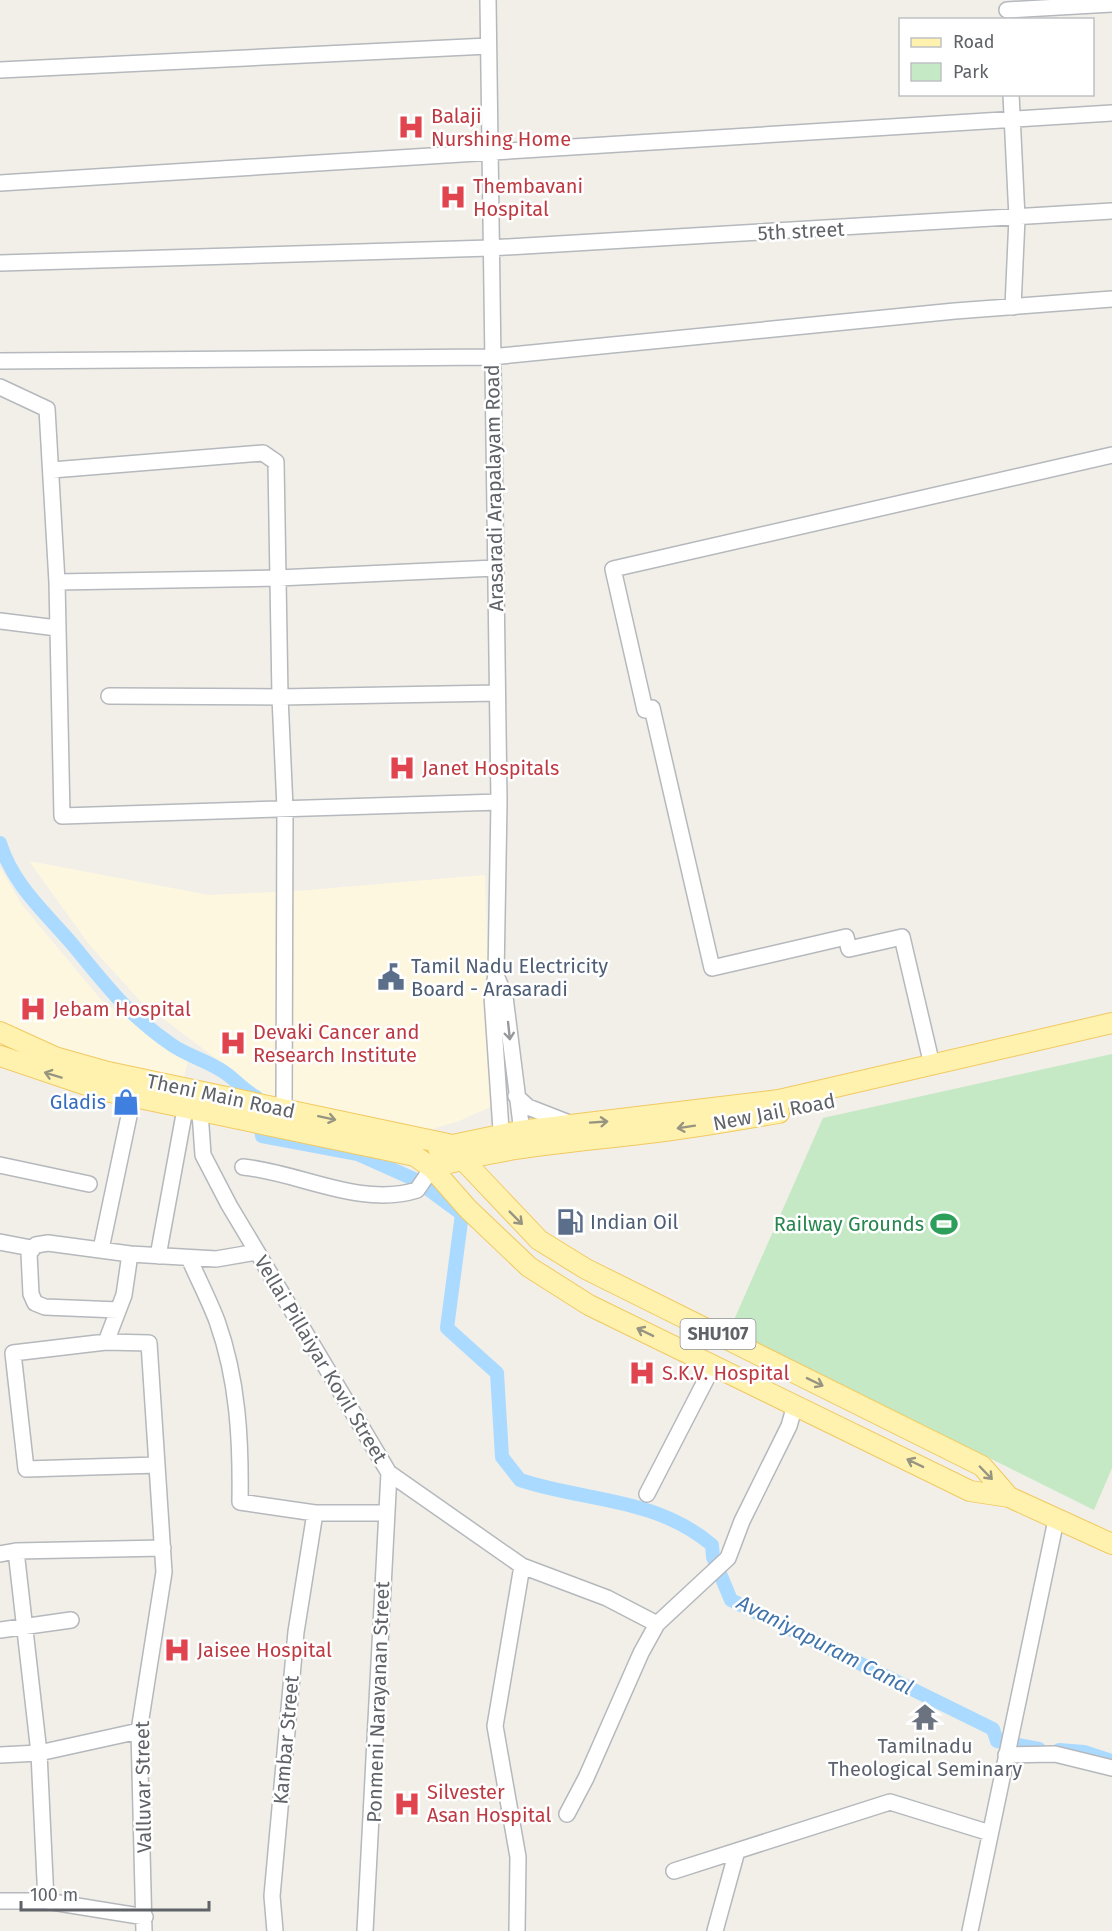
<svg xmlns="http://www.w3.org/2000/svg" width="1112" height="1931" font-family="'Fira Sans',sans-serif">
<rect width="100%" height="100%" fill="#f1efe8"/>
<path fill="#fef7e0" d="M29 861 209 895 297 891 485 875 491 1062 490 1107 459 1121 423 1132 270 1099 141 1002 88 943Z
M0 867 22 905 103 1002 188 1061 182 1084 61 1055 0 1026Z"/>
<path fill="#c5e8c5" d="M1112 1054V1468L1094 1510 730 1329 823 1118Z"/>
<g fill="none" stroke-linecap="round" stroke-linejoin="round">
<path stroke="#aadaff" stroke-width="14" d="M0 843C13 885 45 912 73 945 106 985 128 1015 172 1045 188 1056 208 1061 224 1072 236 1080 243 1090 256 1097L262 1136 358 1154 416 1180 462 1214 447 1328 497 1373 502 1457 520 1480C587 1502 655 1497 712 1545L713 1557 731 1600 993 1729 997 1741 1039 1749
M1059 1750 1084 1752 1112 1761"/>
<defs>
<path id="minor" d="M488 0 499 802 496 975 492 996 502 1145
M1007 10 1112 4
M0 70 488 46
M1011 94 1017 218 1013 307
M0 183 1112 113
M0 263 490 248 1112 211
M0 361 491 357 955 311 1112 299
M0 387 47 409 57 582 62 816 499 802
M52 470 263 453 276 462 280 697 285 808 284 1109
M57 582 278 578 495 568
M0 621 57 628
M109 696 280 697 497 693
M496 975 505 997 523 1140
M932 1065 902 937 849 949 846 937 712 968 652 708 645 710 613 569 1112 455
M516 1096 528 1107 569 1123
M200 1112 203 1155 229 1205 389 1473 522 1566 607 1598 657 1624
M0 1165 89 1184
M243 1167C298 1172 360 1208 417 1190L432 1168
M0 1242 31 1248
M101 1249 133 1097
M158 1256 185 1109
M189 1258C198 1279 209 1300 217 1321 238 1380 241 1440 240 1502L315 1513H385
M118 1310 45 1307 35 1303 31 1294 29 1253 36 1245 48 1243 130 1254
M106 1342 124 1295 130 1254 216 1259 257 1252
M647 1494 713 1366
M16 1551 39 1753 46 1901
M0 1554 16 1551 163 1548
M0 1630 71 1620
M0 1755 39 1753 139 1731
M1006 1755 1055 1754 1112 1768
M567 1814 586 1778 641 1653 657 1624 728 1558 742 1521 789 1426 795 1405
M674 1871 890 1802 990 1833
M0 1901H46L145 1917
M144 1931 139 1731 164 1572 149 1343 106 1342 13 1353 26 1469 157 1465
M275 1931 272 1896 296 1632 315 1513
M365 1931 389 1473
M517 1931 518 1857 495 1726 522 1566
M715 1931 737 1851
M970 1931 1056 1520"/>
<path id="major" d="M0 1032 55 1057 108 1072 448 1144 539 1240 586 1269 982 1466 1009 1497
M0 1056 101 1090 415 1156 432 1168 468 1209 529 1267 589 1305 970 1491 1009 1497 1112 1544
M438 1148 520 1131 779 1100 1112 1023
M432 1168C503 1146 575 1142 648 1133 692 1128 735 1120 779 1113"/>
</defs>
<use href="#minor" stroke="#b5b8bc" stroke-width="18"/>
<use href="#major" stroke="#f2c960" stroke-width="22"/>
<use href="#minor" stroke="#fff" stroke-width="15"/>
<use href="#major" stroke="#fff2af" stroke-width="20"/>
</g>
<defs><path id="oneway-shaft" d="M-6 0H5M1.5-3L5.5 0L1.5 3" fill="none" stroke-width="1.6" stroke-linecap="round" stroke-linejoin="round" transform="scale(1.5)"/></defs>
<use stroke="#979a9d" href="#oneway-shaft" transform="translate(509 1031) rotate(84)"/>
<g stroke="#979581">
<use href="#oneway-shaft" transform="translate(53 1075) rotate(-163)"/>
<use href="#oneway-shaft" transform="translate(327 1118) rotate(12)"/>
<use href="#oneway-shaft" transform="translate(599 1122) rotate(-4)"/>
<use href="#oneway-shaft" transform="translate(686 1127) rotate(171)"/>
<use href="#oneway-shaft" transform="translate(516 1218) rotate(45)"/>
<use href="#oneway-shaft" transform="translate(645 1332) rotate(-154)"/>
<use href="#oneway-shaft" transform="translate(815 1382) rotate(26)"/>
<use href="#oneway-shaft" transform="translate(915 1463) rotate(-154)"/>
<use href="#oneway-shaft" transform="translate(986 1473) rotate(46)"/>
</g>
<defs>
<symbol id="hospital-bare" viewBox="-9 -9 18 18"><path d="M-5-5h3v3.5h4V-5h3V5h-3V1.5h-4V5h-3Z" fill="#e0444e" stroke="#fff" stroke-width="2.5" paint-order="stroke"/></symbol>
<symbol id="civic-bare" viewBox="-9 -9 18 18"><path d="M-.6-6.5H3V-4.5H.6V-3L4-1V1h2V6H-6V1h2V-1L-.6-3ZM-1.2 2.5V6h2.4V2.5Z" fill="#5c6f8a" stroke="#fff" stroke-width="2.5" paint-order="stroke"/></symbol>
<symbol id="shop-bare" viewBox="-9 -9 18 18"><path d="M-5-2.5h2.3a2.7 3.5 0 0 1 5.4 0H5L5.5 6h-11ZM-1.5-2.5h3a1.5 2.3 0 0 0-3 0Z" fill="#3f7fe0" stroke="#fff" stroke-width="2.5" paint-order="stroke"/></symbol>
<symbol id="fuel-bare" viewBox="-9 -9 18 18"><path d="M-5.5-6h7V0h2V4h1.3V-2.5L3-4.5l.8-.8L6-3V5H2.5V1h-1V6h-7ZM-4.2-4.7v3.2H.2V-4.7Z" fill="#5c6f8a" stroke="#fff" stroke-width="2.5" paint-order="stroke"/></symbol>
<symbol id="stadium-bare" viewBox="-9 -9 18 18"><path d="M0-5a6.5 5 0 1 0 0 10a6.5 5 0 1 0 0-10ZM-3.5-1.8h7v3.6h-7Z" fill="#2e9e5b" stroke="#fff" stroke-width="2.5" paint-order="stroke"/></symbol>
<symbol id="temple-bare" viewBox="-9 -9 18 18"><path d="M0-6L5-2H3V0L6.5 2.5H4V6H1.5V3h-3V6H-4V2.5H-6.5L-3 0V-2H-5Z" fill="#6b7280" stroke="#fff" stroke-width="2.5" paint-order="stroke"/></symbol>
</defs>
<g fill-rule="evenodd">
<use href="#hospital-bare" x="392" y="108" width="38" height="38"/>
<use href="#hospital-bare" x="434" y="178" width="38" height="38"/>
<use href="#hospital-bare" x="383" y="749" width="38" height="38"/>
<use href="#civic-bare" x="372" y="958" width="38" height="38"/>
<use href="#hospital-bare" x="14" y="990" width="38" height="38"/>
<use href="#hospital-bare" x="214" y="1024" width="38" height="38"/>
<use href="#shop-bare" x="107" y="1083" width="38" height="38"/>
<use href="#fuel-bare" x="551" y="1203" width="38" height="38"/>
<use href="#stadium-bare" x="925" y="1205" width="38" height="38"/>
<use href="#hospital-bare" x="623" y="1354" width="38" height="38"/>
<use href="#hospital-bare" x="158" y="1631" width="38" height="38"/>
<use href="#temple-bare" x="906" y="1698" width="38" height="38"/>
<use href="#hospital-bare" x="388" y="1785" width="38" height="38"/>
</g>
<g text-anchor="middle" stroke-width="5" stroke-linejoin="round" paint-order="stroke">
<rect fill="#fff" stroke="#8f9295" stroke-width="1.5" x="680.5" y="1319" width="75" height="30" rx="4.5"/>
<g font-size="18" font-weight="bold" fill="#5f6368">
<text x="718" y="1340">SHU107</text>
</g>
<g font-size="20" fill="#be3a42" stroke="#fff" text-anchor="start">
<text x="431" y="123">Balaji<tspan x="431" dy="23">Nurshing Home</tspan></text>
<text x="473" y="193">Thembavani<tspan x="473" dy="23">Hospital</tspan></text>
<text x="422" y="775">Janet Hospitals</text>
<text x="53" y="1016">Jebam Hospital</text>
<text x="253" y="1039">Devaki Cancer and<tspan x="253" dy="23">Research Institute</tspan></text>
<text x="662" y="1380">S.K.V. Hospital</text>
<text x="197" y="1657">Jaisee Hospital</text>
<text x="427" y="1799">Silvester<tspan x="427" dy="23">Asan Hospital</tspan></text>
</g>
<g font-size="20" fill="#5f6368" stroke="#fff">
<text transform="translate(801 231) rotate(-3)" y="7">5th street</text>
<text transform="translate(494 488) rotate(-91)" y="7">Arasaradi Arapalayam Road</text>
<text transform="translate(221 1096) rotate(12)" y="7">Theni Main Road</text>
<text transform="translate(774 1112) rotate(-11)" y="7">New Jail Road</text>
<text transform="translate(321 1359) rotate(59)" y="7">Vellai Pillaiyar Kovil Street</text>
<text transform="translate(378 1702) rotate(-88)" y="7">Ponmeni Narayanan Street</text>
<text transform="translate(286 1740) rotate(-85)" y="7">Kambar Street</text>
<text transform="translate(143 1787) rotate(-91)" y="7">Valluvar Street</text>
</g>
<g font-size="20" fill="#4e5e75" stroke="#fff" text-anchor="start">
<text x="411" y="973">Tamil Nadu Electricity<tspan x="411" dy="23">Board - Arasaradi</tspan></text>
<text x="590" y="1229">Indian Oil</text>
</g>
<g font-size="20" fill="#366cbe" stroke="#fff" text-anchor="end">
<text x="106" y="1109">Gladis</text>
</g>
<g font-size="20" fill="#27864d" stroke="#fff" text-anchor="end">
<text x="924" y="1231">Railway Grounds</text>
</g>
<g font-size="20" fill="#5b616d" stroke="#fff">
<text x="925" y="1753">Tamilnadu<tspan x="925" dy="23">Theological Seminary</tspan></text>
</g>
<g font-size="21" font-style="italic" fill="#4174aa" stroke="#fff">
<text transform="translate(825 1645) rotate(27)" y="7">Avaniyapuram Canal</text>
</g>
</g>
<rect x="899" y="18" width="195" height="78" fill="#ffffff" stroke="#bfc1c3" stroke-width="1.5"/>
<rect x="911" y="38" width="30" height="9" fill="#fff2af" stroke="#bfc1c3" stroke-width="1.5"/>
<text x="953" y="48" font-size="18" fill="#5f6368">Road</text>
<rect x="911" y="63" width="30" height="18" fill="#c5e8c5" stroke="#bfc1c3" stroke-width="1.5"/>
<text x="953" y="78" font-size="18" fill="#5f6368">Park</text>
<path d="M21 1901v9h188v-9" fill="none" stroke="#5f6368" stroke-width="3"/>
<text x="30" y="1901" font-size="18" fill="#5f6368" stroke="#ffffff" stroke-width="4.5" paint-order="stroke">100 m</text>
</svg>
